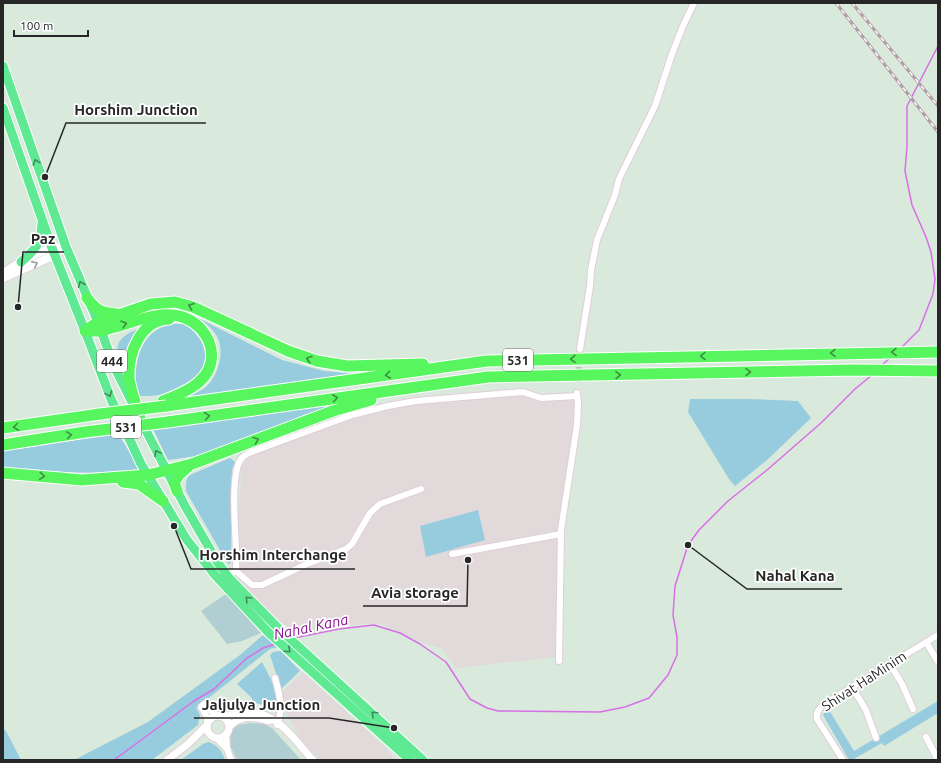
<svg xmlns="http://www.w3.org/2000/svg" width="941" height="763" font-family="Ubuntu,sans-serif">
<rect width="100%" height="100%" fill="#d9e9dc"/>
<path fill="#e1d9da" d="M522 394 575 398V418L560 517 557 657 456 668 441 648 423 643 382 624H362L338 627 297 635 261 604 237 579 239 569 236 537 241 480 240 468 250 455 365 414 393 407 420 403Z
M303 672 390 752 394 760H321L303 742 286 713 282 692Z"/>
<path fill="#97cbde" d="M198 318 282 360 324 371 355 374 186 398C192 394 200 392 206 387 217 377 224 356 219 341 216 331 206 323 198 318Z
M173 324H185C218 348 208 378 172 391 168 392 164 394 160 395 153 396 146 396 138 396 132 367 138 330 173 324Z
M138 329 129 343 123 358 122 375C116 350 111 340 138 329Z
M366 398 306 414 250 438 196 456 168 460 153 429Z
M690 399H749L798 401 811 418 767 460 735 486 729 479 688 412Z
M118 434 141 470C94 476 49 471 3 468V451Z
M230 458 235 462 232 469 231 563 228 564 186 491C186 484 185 480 190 475Z
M478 510 485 540 426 557 420 526Z
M263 635 278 647 270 649 196 708 200 715 198 725 152 760H74L148 722 240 655Z
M281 651 300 671 281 689 270 655 273 652Z
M262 662C268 674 280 692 275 706L271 707 252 702V698L237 684Z
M938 701V713L884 746 882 743 852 760H849L823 715 824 713 829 710 854 751Z
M3 728 6 731 21 760H3Z
M208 742C218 745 222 751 225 760H181L203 744Z"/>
<path fill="#b1ced2" d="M226 594 261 633 242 641 227 644 201 611Z
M250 723 264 724 272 728 301 760H237L230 745 231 731 238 725Z"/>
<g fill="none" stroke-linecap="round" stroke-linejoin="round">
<path stroke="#d86fe7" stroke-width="1.5" d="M900 349 919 330 933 294 935 279 931 252 926 237 912 205 905 171 907 146V106L938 46
M882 365 890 358
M294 638 339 629 374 625 400 633 420 644 446 662 470 699 487 708 498 711 600 712 625 707 649 698 668 675 677 655V637L673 615 675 586 688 545 699 530 728 501 767 470 821 423 855 389 872 375
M114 760 194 701 214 689 247 658 263 648 275 644"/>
<path stroke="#b5c2b8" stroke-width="6" stroke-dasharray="6 3" stroke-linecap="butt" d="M578 382 580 349"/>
<defs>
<path id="minor" d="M580 349 590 286 591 270 597 240 615 195 619 179 655 106 672 54 683 26 694 3
M452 554 561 534
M236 571C238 546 228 478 241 459 243 456 246 455 249 453L352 415 388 406 416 401 523 392 541 398 577 396
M227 576 236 571 252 585H262L307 564 346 549 352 544 370 513 380 504 421 489
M926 642 938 662
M559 661 561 530 577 425 578 404 577 393
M890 664 902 684 913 709
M275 678C279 693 284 709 277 725
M852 687 866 710 876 738
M207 722V717L201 707 204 704 213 713 218 715
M226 734 227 748 231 760
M926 737 938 760
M216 738 227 749
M843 760 817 719C816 712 819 709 824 704L938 635"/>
<path id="tertiary" d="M207 727a11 11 0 1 1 22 0a11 11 0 1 1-22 0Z
M222 716C232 717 242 712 253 713 279 714 297 743 313 760
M229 727C240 715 254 716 269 721
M167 760 188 744 206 726"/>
<path id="secondary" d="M3 273C17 264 41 249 57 247
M3 278 55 255 66 247"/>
<path id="primary" d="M3 66 66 247 98 322 114 366 131 400
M3 108 52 248 85 331 111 399 141 464 187 540 215 575 269 633 410 760
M21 262C35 250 41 244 42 224
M140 419 185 506 218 563 229 578 276 626 423 760"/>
<path id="motorway" d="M87 298C96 310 101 313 117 314
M85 331 98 322 151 304 175 302 193 307 288 351 317 361 347 366 423 364
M85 331C90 331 96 331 101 331 106 330 111 328 115 327 143 319 177 303 201 329 209 338 213 350 211 362 207 384 181 394 163 401
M166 406 487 361 938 352
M140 418C137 407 130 389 129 378 128 354 140 320 169 319
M168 422 488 377 854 370 938 371
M3 428 100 414
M3 445 85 432
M3 473 82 480 148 475 192 464 333 411 371 400
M123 482 139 484 163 501
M177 491 174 482 179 475 189 466"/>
</defs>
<use href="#minor" stroke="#e0ced8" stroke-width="8"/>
<use href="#tertiary" stroke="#e0ced8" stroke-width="9"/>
<use href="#secondary" stroke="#e0ced8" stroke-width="10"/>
<use href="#primary" stroke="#fff" stroke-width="11"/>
<use href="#motorway" stroke="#fff" stroke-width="13"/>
<use href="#minor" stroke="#fff" stroke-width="6"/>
<use href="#tertiary" stroke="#fff" stroke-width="7"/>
<use href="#secondary" stroke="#fff" stroke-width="8"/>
<use href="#primary" stroke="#5ee992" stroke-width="9"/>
<use href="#motorway" stroke="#57f65e" stroke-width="11"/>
<defs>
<path id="rail" d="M836 3 938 132
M852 3 938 106"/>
</defs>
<use href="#rail" stroke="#b19ca7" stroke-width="3"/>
<use href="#rail" stroke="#fff" stroke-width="1.5" stroke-dasharray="4.5" stroke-linecap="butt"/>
<defs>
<path id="motorway-bridge" d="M100 414 166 406
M85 432 168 422"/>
</defs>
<use href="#motorway-bridge" stroke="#fff" stroke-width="13" stroke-linecap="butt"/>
<use href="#motorway-bridge" stroke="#57f65e" stroke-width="11"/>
</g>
<defs><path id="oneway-chevron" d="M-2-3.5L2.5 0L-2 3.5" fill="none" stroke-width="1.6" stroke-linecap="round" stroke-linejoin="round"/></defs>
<g stroke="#42885c">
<use href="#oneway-chevron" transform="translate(36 162) rotate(-109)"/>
<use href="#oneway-chevron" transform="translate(81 284) rotate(-112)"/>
<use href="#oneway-chevron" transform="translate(109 394) rotate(69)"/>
<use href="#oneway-chevron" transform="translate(157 453) rotate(-118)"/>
<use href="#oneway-chevron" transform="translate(248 599) rotate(-135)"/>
<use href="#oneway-chevron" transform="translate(288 650) rotate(43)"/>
<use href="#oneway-chevron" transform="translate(374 714) rotate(-137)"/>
</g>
<use stroke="#9e9e9e" href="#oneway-chevron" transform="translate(35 264) rotate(-24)"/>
<g stroke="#3f8e42">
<use href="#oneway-chevron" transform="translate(191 306) rotate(-160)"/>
<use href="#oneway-chevron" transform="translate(124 324) rotate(-16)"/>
<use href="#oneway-chevron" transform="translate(894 352) rotate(179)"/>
<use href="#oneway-chevron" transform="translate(833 353) rotate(179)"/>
<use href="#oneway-chevron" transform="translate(703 356) rotate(179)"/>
<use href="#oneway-chevron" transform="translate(309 359) rotate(-163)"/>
<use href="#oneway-chevron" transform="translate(573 359) rotate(179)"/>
<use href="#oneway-chevron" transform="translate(748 372) rotate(-1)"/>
<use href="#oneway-chevron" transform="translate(388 375) rotate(172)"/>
<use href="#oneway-chevron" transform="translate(618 375) rotate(-1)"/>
<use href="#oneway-chevron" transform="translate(335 398) rotate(-8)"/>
<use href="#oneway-chevron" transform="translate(207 416) rotate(-8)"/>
<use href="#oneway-chevron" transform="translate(16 427) rotate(172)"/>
<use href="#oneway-chevron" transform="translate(69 435) rotate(-9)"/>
<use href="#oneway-chevron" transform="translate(256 440) rotate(-21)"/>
<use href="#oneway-chevron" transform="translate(42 476) rotate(5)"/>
</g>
<g text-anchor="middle" stroke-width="3.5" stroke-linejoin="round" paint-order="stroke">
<g fill="#fff" stroke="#686868" stroke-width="1">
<rect x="503" y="349" width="30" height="22" rx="3"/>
<rect x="97" y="350" width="30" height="22" rx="3"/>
<rect x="111" y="416" width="30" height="22" rx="3"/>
</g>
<g font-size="13" font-weight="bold" fill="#272727">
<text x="518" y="365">531</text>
<text x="112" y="366">444</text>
<text x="126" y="432">531</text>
</g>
<g font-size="14" fill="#272727" stroke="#fff">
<text transform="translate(864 681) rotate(-33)" y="5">Shivat HaMinim</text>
</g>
<g font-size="15" font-style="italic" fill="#88138f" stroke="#fff">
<text transform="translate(311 627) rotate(-12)" y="5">Nahal Kana</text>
</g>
</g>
<path fill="none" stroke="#272727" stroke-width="1.5" d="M45 177L66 123H206M18 307L23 252H64M174 526L191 569H355M688 545L747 589H842M468 560L467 606H363M394 728L329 718H194"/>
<g fill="#272727" stroke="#fff" stroke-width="1.5">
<circle cx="45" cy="177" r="4"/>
<circle cx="18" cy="307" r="4"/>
<circle cx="174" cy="526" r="4"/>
<circle cx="688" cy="545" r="4"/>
<circle cx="468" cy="560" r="4"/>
<circle cx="394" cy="728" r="4"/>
</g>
<g font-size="15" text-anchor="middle" font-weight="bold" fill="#272727" stroke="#fff" stroke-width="3.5" stroke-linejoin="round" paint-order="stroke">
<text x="136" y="115">Horshim Junction</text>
<text x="43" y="244">Paz</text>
<text x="273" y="560">Horshim Interchange</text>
<text x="795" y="581">Nahal Kana</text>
<text x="415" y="598">Avia storage</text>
<text x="261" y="710">Jaljulya Junction</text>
</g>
<rect width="941" height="763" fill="none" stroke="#272727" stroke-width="8"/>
<path d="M14 30v6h74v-6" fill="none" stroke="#272727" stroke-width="2"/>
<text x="20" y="30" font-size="12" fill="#272727" stroke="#ffffff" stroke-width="3" paint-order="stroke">100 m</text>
</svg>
